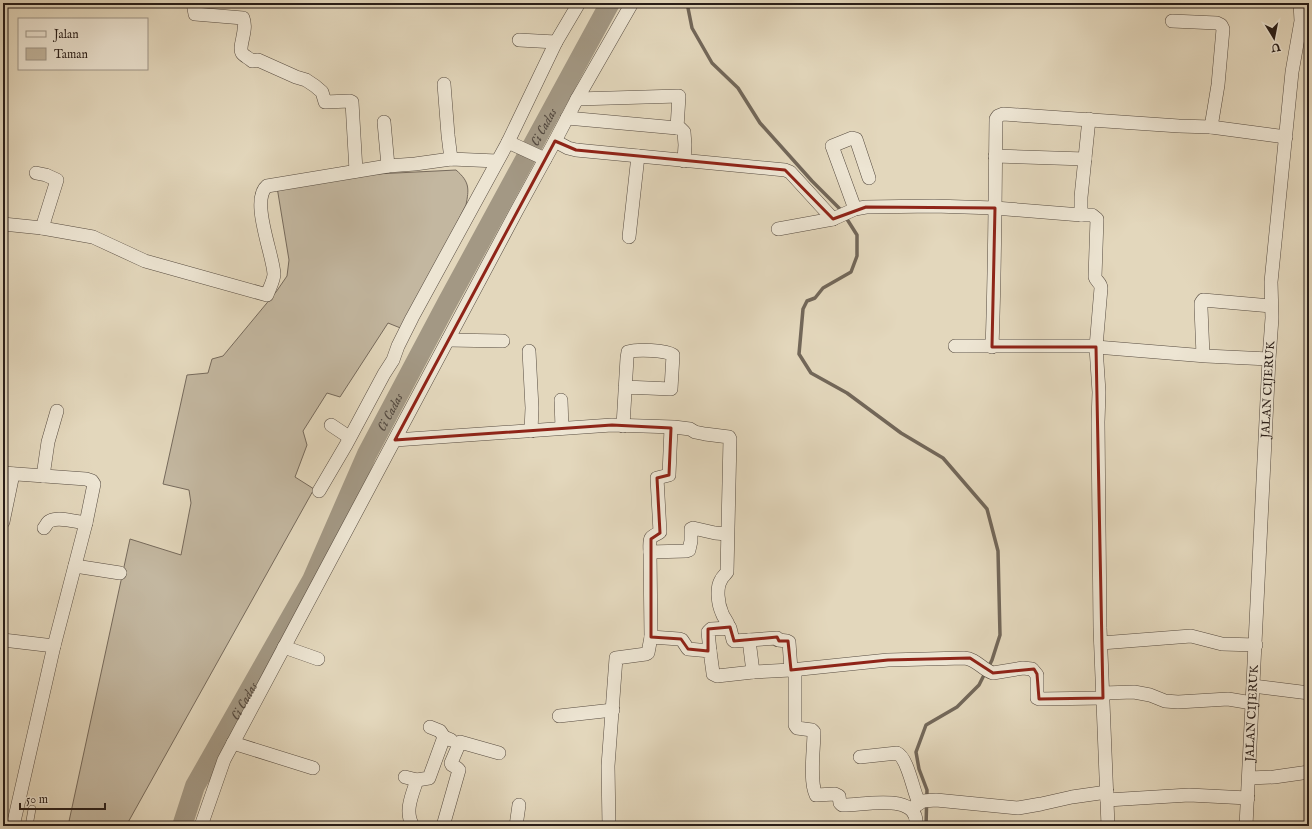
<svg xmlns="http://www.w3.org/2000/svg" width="1312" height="829" font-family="'IM FELL English',serif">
<rect width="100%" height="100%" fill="#e3d7bc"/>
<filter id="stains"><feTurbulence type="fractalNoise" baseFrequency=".005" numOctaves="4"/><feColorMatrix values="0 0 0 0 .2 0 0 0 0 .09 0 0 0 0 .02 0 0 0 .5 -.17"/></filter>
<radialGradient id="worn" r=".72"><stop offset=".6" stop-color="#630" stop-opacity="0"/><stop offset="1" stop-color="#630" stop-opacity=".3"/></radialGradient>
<path fill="#c3b7a0" stroke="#766a5c" d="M456 170C470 182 469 189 466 205L403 329 388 323 340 397 327 393 303 431 307 445 295 477 314 489 126 826H68L130 539 181 555 191 503 189 490 163 484 187 375 208 373 212 359 223 356 276 292 287 276 289 260 277 187 356 175Z"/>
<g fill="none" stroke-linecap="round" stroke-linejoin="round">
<path stroke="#726759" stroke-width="3.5" d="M687 3 692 28 712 63 738 88 760 123 812 181 842 211
M845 216 857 235V256L851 272 823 288 815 298 807 301 803 309 799 354 811 373 847 393 901 433 943 458 987 509 998 551 1000 635 992 660 988 668
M926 826 927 790 919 769 916 752 926 725 957 707 979 685 985 673"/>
<path stroke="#a39884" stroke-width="20" id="s1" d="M182 826 195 786 312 580 367 454 447 303 610 3"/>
<defs>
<path id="service" d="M29 826 32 809"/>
<g id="minor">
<path d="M193 3 195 14 243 18C248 30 238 46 242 53 244 56 249 58 252 61L258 60 296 77 306 80 315 86 322 92 325 102 350 101 352 102 356 171"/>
<path d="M1172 21 1217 23 1221 25 1223 29 1218 85 1211 127"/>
<path d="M519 40 556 42"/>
<path d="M444 84 448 135 451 159"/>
<path d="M577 99 679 96 677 128H680L684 132 685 145 684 161"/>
<path d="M567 118 677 128"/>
<path d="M384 122 388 166"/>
<path d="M555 141 568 148 576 150 785 170 790 172 833 219"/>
<path d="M508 142 545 159"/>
<path d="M995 156 1085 159"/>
<path d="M36 173 46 175 57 180 42 228"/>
<path d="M855 209 832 146 852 138 856 139 869 178"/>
<path d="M1081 215H1092L1097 219 1095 277C1096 281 1101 283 1101 288L1096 347 1099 392 1098 422 1100 628 1108 826"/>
<path d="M3 224 42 228 93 237 145 261 267 295C269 289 274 280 274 274 273 254 250 200 267 186L388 166 415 164 451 159 497 161"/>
<path d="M778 229 833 219 855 209 866 207 934 206 995 208 1081 215V197L1089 119"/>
<path d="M629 237 638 156"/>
<path d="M448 340 503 341"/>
<path d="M955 346H1093L1096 347 1206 356 1269 359"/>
<path d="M992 347C995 270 995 195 996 119L998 116 1003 114 1179 126 1211 127 1286 137"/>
<path d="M529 351 532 408 531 431"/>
<path d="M1203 355 1201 308V303L1203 300 1271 306"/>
<path d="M561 400 562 428"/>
<path d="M331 425 349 437"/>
<path d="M623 426 627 358 628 352C637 349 666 350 673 355L671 389 625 387"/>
<path d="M395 440 612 425 674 427 690 429 695 432 705 434 729 437 730 439 727 572C725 575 722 577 721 580 716 588 718 604 722 613 724 619 727 620 729 627"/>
<path d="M3 473 86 479 92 481 94 484 86 523 54 646"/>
<path d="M43 476 48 442 57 411"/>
<path d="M319 491 346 445 384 374 393 360 398 346 412 318 508 142 556 42 579 3"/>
<path d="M3 522 13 474"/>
<path d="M44 528C46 526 47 522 50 521 59 516 76 522 86 523"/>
<path d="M650 552 686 551 689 550 691 541V529L693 528 715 533 727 534"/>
<path d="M75 566 120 573"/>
<path d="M651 637 650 552C650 549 649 541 651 538 653 535 658 534 660 532L657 478 669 475 671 428"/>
<path d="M3 640 54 646 13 826"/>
<path d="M749 640 753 672"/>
<path d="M1101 643 1191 636 1222 644 1256 645"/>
<path d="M284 647 318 659"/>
<path d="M710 651 708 632 711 629 730 628 733 640 734 641 777 638 778 640 787 641 789 642 791 670"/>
<path d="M795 669V725L797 728 812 730 814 732C814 748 809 781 816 795L835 794 839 796 840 803 842 805C862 806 920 791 916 826"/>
<path d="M1253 686 1309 693"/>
<path d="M1103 693 1134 692 1150 695 1165 701 1178 702 1228 699 1252 703"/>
<path d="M559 716 613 710"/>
<path d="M430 727 440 731 444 737 451 740"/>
<path d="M233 743 313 768"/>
<path d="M860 757 897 753C908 758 913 791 919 803"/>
<path d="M405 777 417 780 429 778 444 737"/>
<path d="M1249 778 1274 777 1309 772"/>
<path d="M1107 800 1189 795 1248 798"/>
<path d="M911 809 923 801 936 800 1018 808 1041 804 1072 797 1107 792"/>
<path d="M201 826 224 760 516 212 555 141 577 99 632 3"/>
<path d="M413 826C404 812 412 795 417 780"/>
<path d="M443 826 459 770 457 768 452 765 451 763 460 742 499 753"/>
<path d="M516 826 519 805"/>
<path d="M609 826 608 766 616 658 646 654 648 653 651 637 679 639 682 640 688 649 710 651 713 673V674L717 676 753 672 791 670 888 660 964 658C977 659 981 669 993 673L1023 668 1032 669 1037 675V698L1039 699 1103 698"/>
<path id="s2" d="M1246 826 1269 359 1272 318 1271 282 1292 72 1301 21 1300 3"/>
</g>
</defs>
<use href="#service" stroke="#574c41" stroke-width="8"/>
<use href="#minor" stroke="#574c41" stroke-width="14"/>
<use href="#service" stroke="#ede5d3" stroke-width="7"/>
<use href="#minor" stroke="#ede5d3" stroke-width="13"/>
</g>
<path fill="none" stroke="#8f2418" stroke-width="3" stroke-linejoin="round" d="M555 141 576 150 785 170 833 219 866 207 995 208 992 347H1096L1103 698 1039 699 1037 674 1034 669 993 673 970 658 888 660 791 670 788 641H779L777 637 734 641 730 627 708 629V651L688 649 681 639 651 637V539L660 533 657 478 669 475 671 428 612 425 395 440Z"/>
<g text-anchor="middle" stroke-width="4" stroke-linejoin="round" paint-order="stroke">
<g font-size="12" fill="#281d18" stroke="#ede5d3">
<text dy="4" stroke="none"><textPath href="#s2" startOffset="437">JALAN CIJERUK</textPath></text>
<text dy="4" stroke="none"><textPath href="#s2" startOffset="113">JALAN CIJERUK</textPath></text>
</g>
<g font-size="13" font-style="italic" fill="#53483e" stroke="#ede5d3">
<text dy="5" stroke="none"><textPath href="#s1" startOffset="788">Ci Cadas</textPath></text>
<text dy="5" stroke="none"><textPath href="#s1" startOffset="464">Ci Cadas</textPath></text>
<text dy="5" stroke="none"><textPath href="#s1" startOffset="140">Ci Cadas</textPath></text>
</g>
</g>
<rect width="1312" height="829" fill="none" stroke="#e3d7bc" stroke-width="16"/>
<rect x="4" y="4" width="1304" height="821" fill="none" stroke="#281d18" stroke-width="2"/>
<rect x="8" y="8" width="1296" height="813" fill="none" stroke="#281d18"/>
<rect x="18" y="18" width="130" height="52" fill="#ede5d3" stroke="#9e9588"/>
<rect x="26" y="31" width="20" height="6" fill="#ede5d3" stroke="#9e9588"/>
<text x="54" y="38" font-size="12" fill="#281d18">Jalan</text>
<rect x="26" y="48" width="20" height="12" fill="#c3b7a0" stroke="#9e9588"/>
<text x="54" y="58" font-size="12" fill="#281d18">Taman</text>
<g transform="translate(1274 38) rotate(170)" stroke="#ede5d3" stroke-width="3" paint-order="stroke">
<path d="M0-3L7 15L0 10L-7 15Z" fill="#281d18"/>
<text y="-6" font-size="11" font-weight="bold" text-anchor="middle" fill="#281d18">U</text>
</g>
<path d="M20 803v6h85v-6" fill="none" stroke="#281d18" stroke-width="2"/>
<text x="26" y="803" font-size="12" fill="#281d18" stroke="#ede5d3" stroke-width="3" paint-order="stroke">50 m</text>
<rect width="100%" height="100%" filter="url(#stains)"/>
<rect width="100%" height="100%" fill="url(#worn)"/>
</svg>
